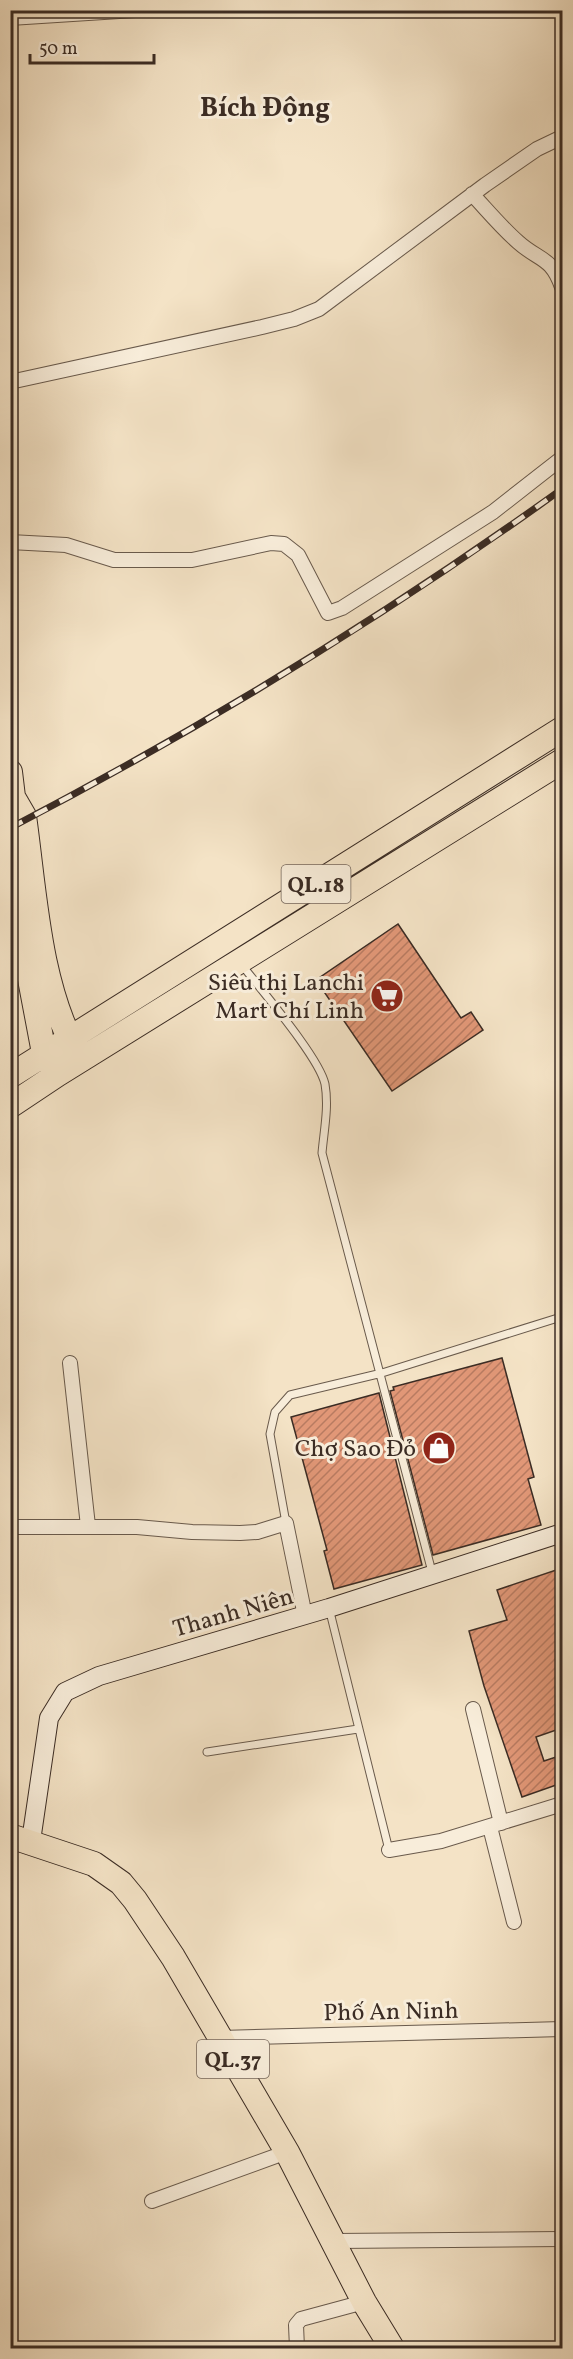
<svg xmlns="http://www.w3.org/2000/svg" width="573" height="2359" font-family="Vollkorn,serif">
<defs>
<pattern id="building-hatch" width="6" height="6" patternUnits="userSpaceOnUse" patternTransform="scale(1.5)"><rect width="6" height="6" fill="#e19777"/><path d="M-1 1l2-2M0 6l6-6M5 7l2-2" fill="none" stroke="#b87b61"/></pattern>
</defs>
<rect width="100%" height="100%" fill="#f4e3c6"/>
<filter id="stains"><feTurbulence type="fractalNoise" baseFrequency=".00333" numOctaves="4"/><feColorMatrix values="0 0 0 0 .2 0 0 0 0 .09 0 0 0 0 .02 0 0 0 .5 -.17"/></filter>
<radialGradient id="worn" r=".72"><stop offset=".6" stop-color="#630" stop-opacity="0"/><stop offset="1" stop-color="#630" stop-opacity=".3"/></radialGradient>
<path fill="url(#building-hatch)" stroke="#3b2c24" stroke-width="1.5" d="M398 924 461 1018 471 1012 483 1030 392 1091 316 980Z
M502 1358 534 1477 528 1479 541 1525 433 1555 390 1391 394 1390 393 1387Z
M379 1393 422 1565 334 1589 324 1551 327 1550 291 1417Z
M562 1568V1728L536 1737 544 1761 562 1755V1783L522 1797 484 1686 469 1631 507 1620 497 1590Z"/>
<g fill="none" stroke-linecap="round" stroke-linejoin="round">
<defs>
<path id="lane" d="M242 965C261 990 319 1057 325 1084 329 1107 324 1130 322 1153L432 1572
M286 1523 270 1434 275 1412 290 1395 382 1373 561 1317 562 1321
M329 1608 389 1850
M207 1752 358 1729"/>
<path id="street" d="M10 18 135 10
M472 194C487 210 501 227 518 242 539 261 551 256 562 287
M10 382 262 327 294 319 319 309 485 185 537 149 562 137
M10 542 66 545 114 560H192L271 543 284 544 298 555 328 613 342 608 493 512 562 458
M70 1363 88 1526
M10 1527H137L192 1532 240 1533 257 1532 286 1523 305 1616
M473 1709 501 1823
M490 1827 514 1922
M389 1850 441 1841 562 1804
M220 2038 562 2029
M152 2201 287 2152
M335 2241 562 2239
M297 2348 296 2325 301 2319 364 2302"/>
<path id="secondary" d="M31 1841 49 1718 65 1692 99 1676 329 1608 562 1533"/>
<path id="highway" d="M10 772 13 797 11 811
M13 797 24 816C35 894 38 981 76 1052
M10 836 26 958 44 1053 51 1065
M10 1076 562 729
M10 1106 58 1074 562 761
M10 1836 94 1864 121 1883 135 1900 173 1957 287 2152 364 2302 392 2348"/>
</defs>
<use href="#lane" stroke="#695a4c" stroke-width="9"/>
<use href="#street" stroke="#695a4c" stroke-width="16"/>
<use href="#secondary" stroke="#3b2c24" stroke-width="20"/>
<use href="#highway" stroke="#3b2c24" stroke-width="26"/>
<use href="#lane" stroke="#f8edda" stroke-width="7"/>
<use href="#street" stroke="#f8edda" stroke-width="14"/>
<use href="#secondary" stroke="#f8edda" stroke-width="18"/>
<use href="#highway" stroke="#f4e3c6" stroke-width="24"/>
<defs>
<path id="rail" d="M10 828C202 728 387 615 562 489"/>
</defs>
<use href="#rail" stroke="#3b2c24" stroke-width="7"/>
<use href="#rail" stroke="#f8edda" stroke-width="4.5" stroke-dasharray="14" stroke-linecap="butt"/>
</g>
<defs>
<symbol id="supermarket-disc" viewBox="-11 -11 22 22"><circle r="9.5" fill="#8f2418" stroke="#f8edda"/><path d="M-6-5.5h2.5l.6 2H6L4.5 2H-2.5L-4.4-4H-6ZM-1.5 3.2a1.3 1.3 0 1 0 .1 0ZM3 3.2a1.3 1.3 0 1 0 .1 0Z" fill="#fff"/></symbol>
<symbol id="shop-disc" viewBox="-11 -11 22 22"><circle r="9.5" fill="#8f2418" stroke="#f8edda"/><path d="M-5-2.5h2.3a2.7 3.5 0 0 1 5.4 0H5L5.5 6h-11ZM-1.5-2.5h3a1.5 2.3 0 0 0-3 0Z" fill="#fff"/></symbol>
</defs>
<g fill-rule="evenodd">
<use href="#supermarket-disc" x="368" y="977" width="38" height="38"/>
<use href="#shop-disc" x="420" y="1429" width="38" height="38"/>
</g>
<g text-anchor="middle" stroke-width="6" stroke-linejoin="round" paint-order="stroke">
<g fill="#f8edda" stroke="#74665b" stroke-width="1.5">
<rect x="281.5" y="865" width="69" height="38" rx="4.5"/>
<rect x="197" y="2040" width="72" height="38" rx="4.5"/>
</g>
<g font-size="22" font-weight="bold" fill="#3b2c24">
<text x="316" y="892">QL.18</text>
<text x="233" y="2067">QL.37</text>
</g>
<g font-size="24" fill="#3b2c24" stroke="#f8edda" text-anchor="end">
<text x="364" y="990">Siêu thị Lanchi<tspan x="364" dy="28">Mart Chí Linh</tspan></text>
<text x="416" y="1456">Chợ Sao Đỏ</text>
</g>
<g font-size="24" fill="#3b2c24" stroke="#f8edda">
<text transform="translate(233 1612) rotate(-16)" y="8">Thanh Niên</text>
<text transform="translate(391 2011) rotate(-1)" y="8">Phố An Ninh</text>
</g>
<g font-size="27" font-weight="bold" fill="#3b2c24" stroke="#f8edda">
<text x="265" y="116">Bích Động</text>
</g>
</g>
<rect width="573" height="2359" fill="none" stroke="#f4e3c6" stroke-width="36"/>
<rect x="12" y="12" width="549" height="2335" fill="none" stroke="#3b2c24" stroke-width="3"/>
<rect x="18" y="18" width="537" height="2323" fill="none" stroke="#3b2c24" stroke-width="1.5"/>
<path d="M30 54v9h124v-9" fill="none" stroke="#3b2c24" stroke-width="3"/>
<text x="39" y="54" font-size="18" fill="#3b2c24" stroke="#f8edda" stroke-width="4.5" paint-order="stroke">50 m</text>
<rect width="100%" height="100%" filter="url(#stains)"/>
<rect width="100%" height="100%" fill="url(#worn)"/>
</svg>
